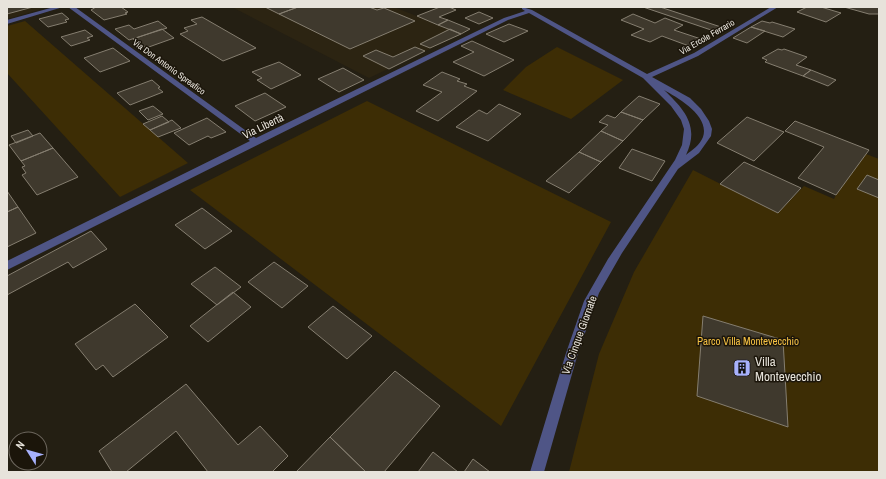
<svg xmlns="http://www.w3.org/2000/svg" width="886" height="479" font-family="'Archivo Narrow',sans-serif">
<rect width="100%" height="100%" fill="#241f13"/>
<path fill="#2c2412" d="M7 7H48L7 19Z
M232 7H394L461 34 369 78Z"/>
<path fill="#3d2d05" d="M25 21 188 163 120 197 7 73V26Z
M557 47 623 80 571 119 503 90 526 67Z
M367 101 611 222 501 426 190 190Z
M866 154 879 159V472H569L599 354 634 272 693 170 778 213 804 186 834 199 836 195Z"/>
<path fill="#3f392d" stroke="#857e70" d="M7 7H33L7 14Z
M96 7H121L128 12 125 13 127 14 104 20 91 10Z
M265 7H298L279 14Z
M298 7H369L377 10 384 8 415 21 350 49 279 14Z
M440 7H449L456 10 439 17 448 20 438 25 417 16Z
M643 7H660L724 28 717 32Z
M807 7H821L841 13 826 22 797 12Z
M844 7H879V14H869Z
M479 12 493 18 479 24 465 18Z
M62 13 69 19 65 20 67 22 48 27 39 19Z
M633 14 655 23 665 18 683 25 674 30 701 39 689 46 662 36 650 42 631 35 644 29 621 20Z
M202 17 256 48 223 61 180 34 188 31 184 28 197 24 191 20Z
M448 20 470 29 461 34 438 25Z
M158 21 167 28 129 40 115 29 129 25 134 29Z
M762 21 770 23 772 22 795 29 783 37 751 27Z
M509 24 528 31 504 42 486 34Z
M751 27 765 31 747 43 733 38Z
M162 29 174 38 146 48 133 39Z
M450 29 461 34 430 48 420 44Z
M85 30 93 36 87 38 90 40 71 46 61 37Z
M472 41 514 60 484 76 453 62 474 52 461 46Z
M415 47 425 51 389 69 363 56 376 50 393 57Z
M113 48 130 61 100 72 84 58Z
M778 49 782 50 784 49 807 57 796 65 811 70 803 76 765 62 767 60 762 58Z
M279 62 301 75 271 89 257 80 262 78 252 72Z
M343 68 364 80 339 92 318 79Z
M811 70 836 80 828 86 803 76Z
M442 72 460 79 457 81 467 84 464 86 477 91 438 121 416 111 442 92 423 85Z
M152 80 160 87 158 88 163 92 130 105 117 93Z
M265 93 286 107 255 121 235 106Z
M639 96 660 104 643 120 621 112Z
M499 104 521 114 488 141 456 127 479 110 487 114Z
M153 106 163 114 148 120 139 111Z
M621 112 643 120 623 141 601 131 608 125 599 122 607 115 615 118Z
M162 116 169 122 150 130 143 124Z
M747 117 784 132 754 161 717 143Z
M207 118 226 132 211 138 208 136 189 145 174 133Z
M172 120 181 128 158 137 150 130Z
M795 121 869 150 836 195 798 178 824 147 785 131Z
M28 130 33 136 16 143 11 136Z
M601 131 623 141 601 162 579 152Z
M40 133 53 148 21 161 9 145Z
M53 148 78 177 37 195 22 175 26 173 22 167 25 166 21 161Z
M632 149 665 161 652 181 619 168Z
M579 152 601 162 569 193 546 181Z
M744 162 801 188 778 213 720 184Z
M867 175 879 180V198L857 189Z
M7 191 18 207 7 212Z
M18 207 36 233 7 247V212Z
M202 208 232 231 205 249 175 225Z
M91 231 107 249 73 268 68 262 7 295V276Z
M274 262 308 286 282 308 248 282Z
M215 267 241 287 217 305 191 284Z
M233 292 251 307 208 342 190 326Z
M135 304 168 337 113 377 103 365 96 370 75 344Z
M333 306 372 336 347 359 308 327Z
M703 316 783 340 788 427 697 396Z
M395 371 440 406 384 472H366L330 437Z
M186 384 238 445 260 426 288 456 272 472H208L176 431 126 472H112L99 451Z
M330 437 366 472H296Z
M433 452 458 472H418Z
M473 459 490 472H464Z"/>
<g fill="none" stroke-linecap="round" stroke-linejoin="round">
<path fill="#4f5586" fill-rule="evenodd" d="M54 7H63L7 24V20Z
M68 7H75L256 138 504 18 525 11 522 9V7L532 10 647 74 694 53 771 7H778L698 56 652 77 690 98 701 109 709 121 712 129 711 136 699 153 678 169 622 253 599 293 578 353 544 472H530L566 353 584 301 608 259 675 160 682 145 684 129 681 120 671 106 643 78 529 13 508 20 7 270V261L250 141ZM664 90C678 98 710 116 703 137 700 145 692 150 686 155 700 126 684 109 664 90Z"/>
</g>
<defs>
<symbol id="building-square" viewBox="-11 -11 22 22"><rect x="-9" y="-9" width="18" height="18" rx="4" fill="#a7b1fc" stroke="#1b150a"/><path d="M-4-6H4V6H1V3H-1V6H-4ZM-2.5-4.3h1.7v1.8h-1.7ZM.8-4.3h1.7v1.8H.8ZM-2.5-1h1.7V.8h-1.7ZM.8-1h1.7V.8H.8Z" fill="#111"/></symbol>
</defs>
<g fill-rule="evenodd">
<use href="#building-square" x="732" y="358" width="20" height="20"/>
</g>
<g text-anchor="middle" stroke-width="3" stroke-linejoin="round" paint-order="stroke">
<g font-size="9" fill="#e7e3db" stroke="#1b150a">
<text transform="translate(707 37) rotate(-30)" y="3">Via Ercole Ferrario</text>
<text transform="translate(169 67) rotate(36)" y="3">Via Don Antonio Spreafico</text>
</g>
<g font-size="11" fill="#e7e3db" stroke="#1b150a">
<text transform="translate(263 126) rotate(-26)" y="4">Via Libertà</text>
<text transform="translate(579 335) rotate(-70)" y="4">Via Cinque Giornate</text>
</g>
<g font-size="11" fill="#f5c144" stroke="#1b150a">
<text x="748" y="345">Parco Villa Montevecchio</text>
</g>
<g font-size="13" fill="#e7e3db" stroke="#1b150a" text-anchor="start">
<text x="755" y="366">Villa<tspan x="755" dy="15">Montevecchio</tspan></text>
</g>
</g>
<rect width="886" height="479" fill="none" stroke="#e7e3db" stroke-width="16"/>
<g transform="translate(28 451) rotate(307)"><circle r="19" fill="#1b150a" stroke="#6d675e"/>
<path d="M0-3L7 15L0 10L-7 15Z" fill="#a7b1fc"/>
<text y="-6" font-size="11" font-weight="bold" text-anchor="middle" fill="#e7e3db">N</text>
</g>
</svg>
